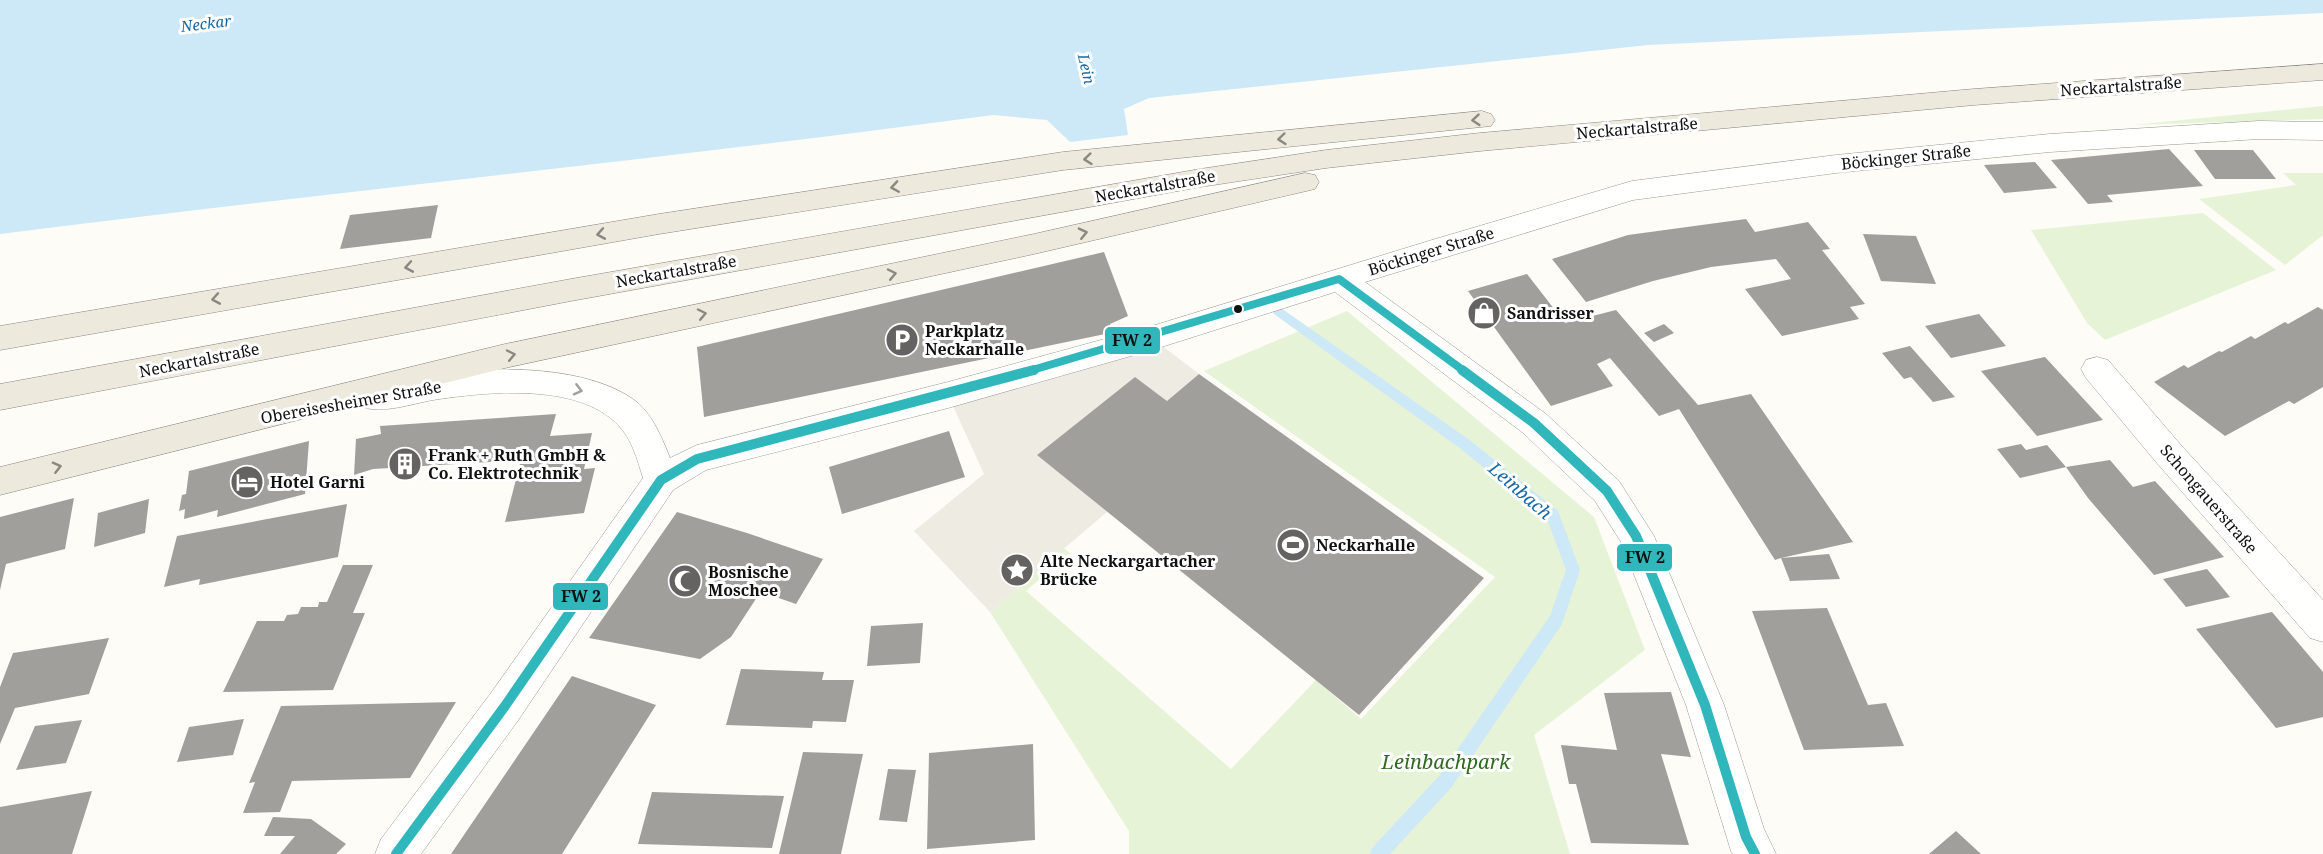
<svg xmlns="http://www.w3.org/2000/svg" width="2323" height="854" font-family="'Noto Serif',serif">
<rect width="100%" height="100%" fill="#fdfcf7"/>
<path fill="#e7f3d7" d="M2323 106V119L2132 125Z
M2283 173H2323V235L2285 265 2199 199 2296 185Z
M2203 213 2276 270 2105 340 2087 323 2031 230Z
M1347 311 1594 517 1645 650 1534 735 1570 854H1129V831L990 612 1064 548 1070 553 1026 591 1231 769 1316 680 1361 719 1495 577 1204 371Z"/>
<path fill="#edebe2" d="M1152 338 1199 374 1167 401 1135 377 1038 454 1108 511 990 612 914 531 984 474 948 395Z"/>
<path fill="#cde8f7" d="M0 0H2323V13L1648 45 1149 98 1124 109 1128 135 1070 142 1047 120 993 115C663 159 331 192 0 234Z"/>
<g fill="none" stroke-linecap="round" stroke-linejoin="round">
<path fill="#cde8f7" fill-rule="evenodd" d="M1278 306 1471 441 1558 511 1580 570 1562 624 1451 788 1390 854H1370L1372 848 1439 776 1550 616 1566 570 1547 519 1461 449 1274 314 1272 311 1274 308Z"/>
</g>
<path fill="#a19f9c" d="M2169 149 2203 186 2107 195 2113 202 2088 204 2051 160Z
M2194 150H2253L2276 179H2215Z
M2035 162 2057 188 2004 193 1984 165Z
M438 205 431 238 340 249 350 215Z
M1746 219 1755 232 1808 222 1830 249 1822 250 1865 304 1850 307 1859 319 1782 336 1745 289 1791 279 1776 259 1711 267 1653 281 1586 302 1552 259 1628 235Z
M1863 234 1916 236 1936 284 1881 281Z
M1104 252 1128 316 1110 324V333L704 417 697 347Z
M1527 274 1565 323 1616 310 1698 405 1751 394 1853 542 1781 558 1829 554 1840 579 1790 581 1781 558 1775 560 1679 409 1659 416 1610 358 1597 364 1613 386 1551 406 1468 291Z
M2318 307 2323 310V387L2294 404 2289 401 2225 436 2154 382 2184 365 2188 368 2219 351 2222 352 2251 336 2255 339 2285 322 2288 324Z
M1979 314 2006 346 1951 358 1925 326Z
M1664 324 1674 333 1654 342 1644 333Z
M1910 346 1955 397 1933 402 1911 377 1904 379 1882 353Z
M2045 357 2103 420 2037 436 1981 371Z
M1199 374 1484 578 1359 715 1037 455 1135 377 1167 401Z
M556 414 550 436 592 433 584 469 595 468 584 513 505 522 521 460 373 469 354 475 356 439 381 434 380 426Z
M949 431 965 477 842 514 829 467Z
M309 441 305 494 217 517 218 510 184 519 185 509 179 511 182 495 186 494 189 471Z
M2021 444 2026 450 2047 445 2066 467 2020 478 1997 449Z
M2110 460 2133 487 2155 481 2224 557 2154 575 2088 498 2066 467Z
M74 498 65 549 6 564 0 590V517Z
M149 499 145 533 94 547 98 513Z
M347 504 338 557 199 585 200 579 164 587 177 536Z
M677 512 747 533 823 559 796 604 773 596 776 592 763 588 731 637 700 659 589 638Z
M343 565H373L353 613H365L333 690 223 692 257 621H284L287 615 298 614 301 607H318L319 602H327Z
M2207 569 2230 597 2186 607 2163 579Z
M1827 608 1868 705 1886 703 1904 746 1804 750 1752 611Z
M2272 612 2323 672V717L2276 728 2196 629Z
M923 623 920 663 867 666 871 626Z
M109 638 89 694 15 708 0 744V687L13 653Z
M741 669 824 672 822 680H854L846 722 813 721 812 728 726 725Z
M572 676 656 705 562 854H451Z
M1671 692 1691 757 1661 754 1689 845 1591 843 1576 784H1569L1561 745 1617 750 1604 693Z
M456 702 410 778 292 781 280 812 243 813 255 782 249 783 281 706Z
M244 719 233 755 177 762 189 727Z
M82 720 66 763 16 770 35 726Z
M1033 744 1035 840 927 849 929 753Z
M803 752 863 754 841 854H779Z
M888 769 916 770 907 822 879 820Z
M92 791 72 854H0V807Z
M652 792 784 796 772 848 638 844Z
M273 817 311 819 346 844 336 854H280L295 836H264Z
M1956 831 1981 854H1929Z"/>
<g fill="none" stroke-linecap="round" stroke-linejoin="round">
<defs>
<path id="minor" d="M2259 121 2323 122V140L2259 139 2050 152 1836 173 1633 200 1365 282 1546 414 1619 481 1654 536 1724 705 1764 829 1776 854H1733L1731 851 1686 705 1621 542 1595 501 1522 432 1335 292 1152 350 948 408 706 470 673 490 519 719 421 854H375L381 839 491 693 643 478C637 459 632 439 618 425 578 382 485 392 433 400 411 404 383 414 362 407L357 398 362 389C431 367 578 354 638 403 653 416 663 440 670 458L697 445 948 382 1152 326 1432 240 1632 181 1836 155 2050 134Z
M2097 357 2108 360 2180 444 2323 600V642L2310 638 2156 462 2086 378 2081 369 2086 360Z"/>
<path id="major" d="M2323 64V80L1974 105 1480 151 1326 168 1200 187 571 301 0 410V384L571 279 1200 169 1326 150 1480 133 1974 89Z
M1482 111 1491 114 1495 120 1491 126 1063 170 659 234 0 350V326L659 214 1063 152Z
M1305 173 1315 175 1319 182 1315 189 1034 254 505 368 0 495V467L505 344 1034 234Z"/>
</defs>
<use href="#minor" stroke="#979795" stroke-width="1"/>
<use href="#major" stroke="#858482" stroke-width="1"/>
<use href="#minor" fill="#fffffe" fill-rule="evenodd"/>
<use href="#major" fill="#ede9dc" fill-rule="evenodd"/>
<defs>
<path id="bus-1-far1" d="M1029 371 1339 279 1464 371"/>
<path id="bus-1" d="M1462 370 1534 423 1607 491 1636 536 1705 705 1746 837 1755 854
M396 854 505 706 661 480 697 459 1034 370"/>
</defs>
<use href="#bus-1-far1" stroke="#fff" stroke-width="11"/>
<use href="#bus-1" stroke="#fff" stroke-width="14"/>
<use href="#bus-1-far1" stroke="#2fb7bc" stroke-width="8"/>
<use href="#bus-1" stroke="#2fb7bc" stroke-width="10"/>
</g>
<defs><path id="oneway-chevron" d="M-2-3.5L2.5 0L-2 3.5" fill="none" stroke-width="1.6" stroke-linecap="round" stroke-linejoin="round" transform="scale(1.5)"/></defs>
<g stroke="#8a8881">
<use href="#oneway-chevron" transform="translate(1476 120) rotate(175)"/>
<use href="#oneway-chevron" transform="translate(1282 139) rotate(174)"/>
<use href="#oneway-chevron" transform="translate(1088 159) rotate(174)"/>
<use href="#oneway-chevron" transform="translate(895 187) rotate(171)"/>
<use href="#oneway-chevron" transform="translate(1083 233) rotate(-13)"/>
<use href="#oneway-chevron" transform="translate(601 234) rotate(170)"/>
<use href="#oneway-chevron" transform="translate(409 267) rotate(170)"/>
<use href="#oneway-chevron" transform="translate(892 274) rotate(-12)"/>
<use href="#oneway-chevron" transform="translate(216 299) rotate(170)"/>
<use href="#oneway-chevron" transform="translate(702 314) rotate(-12)"/>
<use href="#oneway-chevron" transform="translate(511 355) rotate(-12)"/>
<use href="#oneway-chevron" transform="translate(57 467) rotate(-14)"/>
</g>
<use stroke="#a0a09f" href="#oneway-chevron" transform="translate(578 390) rotate(14)"/>
<defs>
<symbol id="shop-disc" viewBox="-11 -11 22 22"><circle r="9.5" fill="#646362" stroke="#fff"/><path d="M-5-2.5h2.3a2.7 3.5 0 0 1 5.4 0H5L5.5 6h-11ZM-1.5-2.5h3a1.5 2.3 0 0 0-3 0Z" fill="#fff"/></symbol>
<symbol id="parking-disc" viewBox="-11 -11 22 22"><circle r="9.5" fill="#646362" stroke="#fff"/><path d="M-3.5-5.5H1a3.5 3.5 0 0 1 0 7H-1V5.5H-3.5ZM-1-3.4V-.6H.8a1.4 1.4 0 0 0 0-2.8Z" fill="#fff"/></symbol>
<symbol id="building-disc" viewBox="-11 -11 22 22"><circle r="9.5" fill="#646362" stroke="#fff"/><path d="M-4-6H4V6H1V3H-1V6H-4ZM-2.5-4.3h1.7v1.8h-1.7ZM.8-4.3h1.7v1.8H.8ZM-2.5-1h1.7V.8h-1.7ZM.8-1h1.7V.8H.8Z" fill="#fff"/></symbol>
<symbol id="hotel-disc" viewBox="-11 -11 22 22"><circle r="9.5" fill="#646362" stroke="#fff"/><path d="M-6-4.5h1.5V1H6V5H4.5V3h-9V5H-6ZM-4 0a1.8 1.8 0 1 1 3.6 0ZM.5 0V-2.5h3Q6-2.5 6 0Z" fill="#fff"/></symbol>
<symbol id="stadium-disc" viewBox="-11 -11 22 22"><circle r="9.5" fill="#646362" stroke="#fff"/><path d="M0-5a6.5 5 0 1 0 0 10a6.5 5 0 1 0 0-10ZM-3.5-1.8h7v3.6h-7Z" fill="#fff"/></symbol>
<symbol id="sight-disc" viewBox="-11 -11 22 22"><circle r="9.5" fill="#646362" stroke="#fff"/><path d="M0-6L1.8-2.2L6-1.7L2.9 1.2L3.7 5.4L0 3.3L-3.7 5.4L-2.9 1.2L-6-1.7L-1.8-2.2Z" fill="#fff"/></symbol>
<symbol id="mosque-disc" viewBox="-11 -11 22 22"><circle r="9.5" fill="#646362" stroke="#fff"/><path d="M3.5-4.9A6 6 0 1 0 3.5 4.9A5 5 0 1 1 3.5-4.9Z" fill="#fff"/></symbol>
</defs>
<g fill-rule="evenodd">
<use href="#shop-disc" x="1465" y="294" width="38" height="38"/>
<use href="#parking-disc" x="883" y="321" width="38" height="38"/>
<use href="#building-disc" x="386" y="445" width="38" height="38"/>
<use href="#hotel-disc" x="228" y="463" width="38" height="38"/>
<use href="#stadium-disc" x="1274" y="526" width="38" height="38"/>
<use href="#sight-disc" x="998" y="551" width="38" height="38"/>
<use href="#mosque-disc" x="666" y="562" width="38" height="38"/>
</g>
<circle fill="#111" stroke="#fff" stroke-width="2" cx="1238" cy="309" r="5"/>
<g text-anchor="middle" stroke-width="6" stroke-linejoin="round" paint-order="stroke">
<g font-size="15" font-style="italic" fill="#1768a6" stroke="#fff">
<text transform="translate(206 24) rotate(-7)" y="5">Neckar</text>
<text transform="translate(1086 69) rotate(77)" y="5">Lein</text>
</g>
<g font-size="16" fill="#111" stroke="#fff">
<text transform="translate(2121 86) rotate(-4)" y="6">Neckartalstraße</text>
<text transform="translate(1637 128) rotate(-5)" y="6">Neckartalstraße</text>
<text transform="translate(1906 157) rotate(-6)" y="6">Böckinger Straße</text>
<text transform="translate(1155 186) rotate(-10)" y="6">Neckartalstraße</text>
<text transform="translate(1431 251) rotate(-17)" y="6">Böckinger Straße</text>
<text transform="translate(676 271) rotate(-10)" y="6">Neckartalstraße</text>
<text transform="translate(199 360) rotate(-11)" y="6">Neckartalstraße</text>
<text transform="translate(351 402) rotate(-10)" y="6">Obereisesheimer Straße</text>
<text transform="translate(2209 499) rotate(49)" y="6">Schongauerstraße</text>
</g>
<g font-size="16" font-weight="bold" fill="#111" stroke="#fff" text-anchor="start">
<text x="1507" y="319">Sandrisser</text>
<text x="925" y="337">Parkplatz<tspan x="925" dy="18">Neckarhalle</tspan></text>
<text x="428" y="461">Frank + Ruth GmbH &amp;<tspan x="428" dy="18">Co. Elektrotechnik</tspan></text>
<text x="270" y="488">Hotel Garni</text>
<text x="1316" y="551">Neckarhalle</text>
<text x="1040" y="567">Alte Neckargartacher<tspan x="1040" dy="18">Brücke</tspan></text>
<text x="708" y="578">Bosnische<tspan x="708" dy="18">Moschee</tspan></text>
</g>
<g font-size="18" font-style="italic" fill="#1768a6" stroke="#fff">
<text transform="translate(1520 491) rotate(41)" y="6">Leinbach</text>
</g>
<g font-size="20" font-style="italic" fill="#2f6b1f" stroke="#fff">
<text x="1446" y="769">Leinbachpark</text>
</g>
</g>
<g stroke="#fff" stroke-width="2">
<rect x="1104" y="326" width="57" height="29" rx="6" fill="#2fb7bc"/>
<rect x="1616" y="543" width="57" height="29" rx="6" fill="#2fb7bc"/>
<rect x="552" y="582" width="57" height="29" rx="6" fill="#2fb7bc"/>
</g>
<g font-size="16" text-anchor="middle" font-weight="bold" fill="#111">
<text x="1132" y="346">FW 2</text>
<text x="1645" y="563">FW 2</text>
<text x="581" y="602">FW 2</text>
</g>
</svg>
